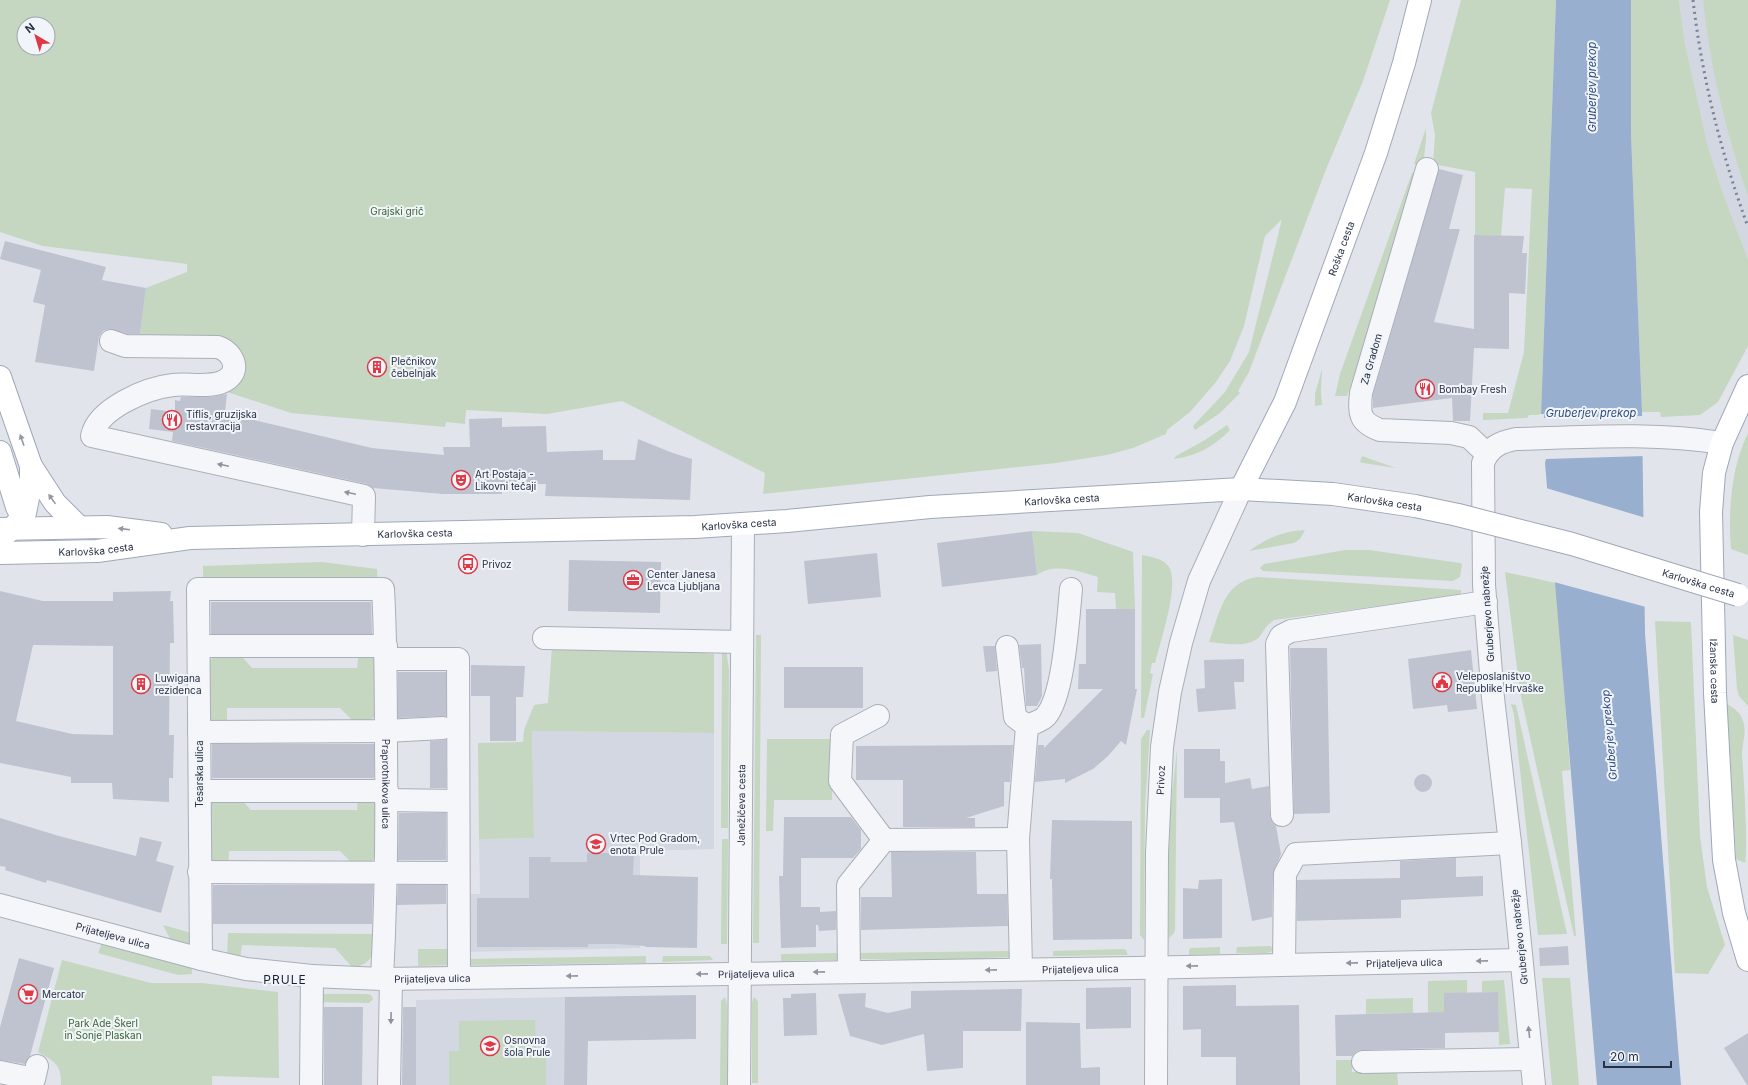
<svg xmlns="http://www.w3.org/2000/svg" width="1748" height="1085" font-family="Inter,sans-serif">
<rect width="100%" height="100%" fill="#e1e5eb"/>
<path fill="#d2d7e1" d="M1679 0H1703L1720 97 1734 152 1748 196V259L1723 194 1707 143 1685 44Z
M532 731 714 733V849L640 851V948L464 952V894H480L479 839 534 838Z
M565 997 564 1085H416V1000Z"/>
<path fill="#c5d6c1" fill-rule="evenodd" d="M0 0H1390L1363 81 1325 172 1249 372 1238 391 1240 393 1220 413 1195 430 1193 426 1225 392 1249 352 1282 219 1265 236 1244 326 1230 361 1216 382 1190 412 1167 430 1166 434 1133 448 1107 455 1056 463 763 494 765 473 622 401 547 414 466 410 465 424 446 422 445 427 291 413 227 392 226 388 242 363 139 342 146 288 187 272V264L43 246 0 232ZM24 24H48V48H24Z
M1461 0H1556L1541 415H1529L1527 418 1483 420V413H1508L1524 352 1532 189 1505 188 1501 236 1475 235V172L1433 164 1435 135 1431 113Z
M1631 0H1679L1685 44 1707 143 1723 194 1748 259V346L1718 402 1700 415 1661 417 1660 412H1642L1631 134Z
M1703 0H1748V196C1726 133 1710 66 1703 0Z
M1426 128V140L1423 166 1414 164Z
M1412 173 1419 174 1347 396H1335L1340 374Z
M1322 369 1321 391 1322 405 1315 406V394Z
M1227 425 1230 430C1213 447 1197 456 1174 459L1176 456 1205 440Z
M1748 433V555L1731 549C1728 511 1731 468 1748 433Z
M1362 456 1396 468 1363 463 1360 462Z
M1305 530 1300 539 1294 543 1249 551C1266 538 1284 531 1305 530Z
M1032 531 1078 533 1133 552 1135 609H1116L1115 593 1097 592 1098 577C1080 572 1055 562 1037 575Z
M1345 550H1369L1460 563 1462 564 1460 577 1453 581 1263 571 1260 568 1264 564Z
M1142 555C1151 557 1163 558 1169 567 1180 584 1160 643 1155 663H1152L1150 673 1153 674 1144 718H1141Z
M322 562 377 569 378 582 203 580V566Z
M1505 572 1556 583 1570 770 1562 771 1576 936H1574L1520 692Z
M1257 577 1461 590V595L1274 620C1265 627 1266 628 1260 636 1250 649 1223 643 1209 642 1219 615 1223 582 1257 577Z
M1655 621 1691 622 1700 836 1707 887 1725 945 1708 974 1675 973Z
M756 635H761L759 943H753Z
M1733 635 1748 640V706L1739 696 1737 689Z
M552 646H645L714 654V733L532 731 534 838 479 839 478 743 523 742 524 730 534 705 548 703Z
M722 649H726L729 670 728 828H721Z
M236 650 252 668H357L359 650H380L375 716 368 722 357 725 340 708H227V723L207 724 209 662 214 656Z
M1511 704 1516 705 1567 934 1538 935 1514 715Z
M1727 704C1734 708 1741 713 1743 721 1747 733 1742 743 1742 755 1744 778 1748 846 1745 863L1736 859Z
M1147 730H1150L1145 807 1144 940 1140 935 1141 739Z
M767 739H833L832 800H774L773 831H766Z
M1177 749 1175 929 1174 933 1169 938 1168 832Z
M235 793 251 810H357L358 793 381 794 376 856 371 862 357 868 340 851H229L228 867 216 864 209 857 210 804 213 800Z
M722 839H728L727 944H721Z
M163 925 195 934 190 944 184 947 173 945Z
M228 933 376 934C374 951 373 966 352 967L335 948 242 945 240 959 227 957Z
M102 943 192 968V974L178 975 98 953Z
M1270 946 1275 950 1267 953H1236L1237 947Z
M1220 947V954L1189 955V950L1191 948Z
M418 949H453V965L418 966Z
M1123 949 1126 950 1128 955 1053 956V951Z
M1011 951 1012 957 984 958V962L922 963V959H855V953Z
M837 953V960L781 961V954Z
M646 956V963L465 965V959Z
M663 956H710L713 960 662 962Z
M62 960 151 983H202L278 992 279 1078 212 1076V1085H61C62 1065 54 1061 38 1052Z
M1542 978H1570L1579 1085H1552Z
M1467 980V993L1444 1012 1428 1013V981Z
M1504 980 1510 1044 1499 1045 1498 992H1482V981Z
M318 994H367L371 995 373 999 369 1003 317 1002Z
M725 997 727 1004V1085H720L721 1001Z
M754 997 758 1001V1083H752V1002Z
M1413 998V1013L1366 1014V999Z
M535 1020 536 1049H546V1085H449V1051H459V1021Z
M1336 1060H1352V1072L1397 1071 1398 1085H1336Z"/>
<path fill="#98afcf" d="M1556 0H1631V134L1642 412 1645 634 1681 1085H1597L1541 415Z"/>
<path fill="#e1e5eb" d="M1539 414H1544V418L1644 416 1645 456 1546 459 1545 463H1543Z
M1546 488 1646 518V607L1554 582Z"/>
<path fill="#bec3cf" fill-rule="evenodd" d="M1439 169 1463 175 1449 229H1460L1434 322 1474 329V235L1524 236 1522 253H1527L1525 294 1509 293V349L1474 348 1470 421H1453L1452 398 1373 408V395Z
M5 241 106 267 102 280 146 288 140 334H127L109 329 103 331 99 337 94 371 35 362 45 305 33 302 41 270 0 259Z
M227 394 225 413 372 448 444 455 443 447H470L469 419 502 418V427L546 426 547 452 603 450V460H635L638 439 673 453 692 459 690 500 545 496 546 484 502 485V494H443L373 488 367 484 172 441 173 432 149 429 151 409 175 412V400L180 401 181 397H211Z
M1032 531 1037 575 942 587 937 543Z
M877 553 881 597 808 604 804 561Z
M569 560 661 562 660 613 568 611Z
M0 591 43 601H113V592L171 591 170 601H173L174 643H170L169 735H174L173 778H169V802L113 799 112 783H71V777L0 763ZM33 645 113 646V735L72 734 16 721Z
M211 602H371L372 634H211Z
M1086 609H1135V689H1137L1126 745 1121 741 1108 756 1093 769 1065 783V779L1035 782 1038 745H1044V748L1103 689H1078L1079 664H1086Z
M1041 644 1042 696 1037 706H1026L1024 668H1022L1019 645Z
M983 646H995L997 671 986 672Z
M1290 648H1327L1330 813 1294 814Z
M1471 650 1477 709 1448 712 1447 705 1413 709 1408 659Z
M1244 659V682H1234L1236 709 1198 712 1196 689 1205 688 1204 660Z
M471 665 525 666 523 697H516V741H490V696H471Z
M784 667H863V708H784Z
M398 672H446V716L398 718Z
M446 740V788H430V741Z
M212 744H374V778H212Z
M1013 745 1010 782H1004V806L966 818H975V827H903V780H856V746Z
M1184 749H1220V761H1225V783L1250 778 1252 789 1269 786 1270 816 1272 822 1276 826 1281 854 1273 874 1272 917 1252 921 1234 822 1220 823V798H1184Z
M1414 783a9 9 0 1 1 18 0a9 9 0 1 1-18 0Z
M399 813H446V860H398Z
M784 817H851L861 830V849L853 858H801V907H820V912L836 911V930L819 931 818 925H816V947L781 948 779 876H783Z
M0 818 59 836 136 856 140 837 162 842 156 861 174 866 161 913 47 880 46 883 5 870 6 867 0 866Z
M1052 820 1132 821V939L1053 940 1052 879H1050Z
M891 852H976L977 894H1007L1008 926 861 930V897H892Z
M587 853H634L633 875 698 877 697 948 645 947V946L616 944H588V947H477V898H529V857H551L550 862H587Z
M1456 858V877L1483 876V896L1401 900V918L1297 921V880L1400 878V861Z
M1222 879V938L1183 939V888L1198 889 1199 880Z
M213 885H373L372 924H213Z
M398 885H446V904L397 905Z
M1568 946 1569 965 1540 966 1539 948Z
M19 958 54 968 30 1056 25 1064 0 1060V1027Z
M1236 985V1006L1299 1005 1300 1085H1236V1057H1201V1029L1183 1030V986Z
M1131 987V1028L1086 1029V988Z
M1022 989 1021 1031H963V1068L927 1071 924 1034 882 1045 850 1036 838 994 866 993 865 1007 888 1013 911 1008V991Z
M1498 992 1499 1032 1445 1033V1048L1363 1050 1357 1051 1352 1056H1336L1335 1015 1444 1012V993Z
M816 993 817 1035 784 1036 783 998H791V994Z
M696 995V1039L588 1041 587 1085H564L565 997Z
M324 1007H363L362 1085H324Z
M403 1007H416V1085H402Z
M1026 1022 1080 1023 1081 1068 1100 1067V1085H1026Z
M1748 1033V1085H1747L1724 1048Z"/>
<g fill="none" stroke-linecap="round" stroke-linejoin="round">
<defs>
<g id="minor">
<path d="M1427 169 1361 393C1359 414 1359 422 1380 430L1451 433 1469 437 1487 454"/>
<path d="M111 341 125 346 218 347C235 353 242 374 222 382 207 388 188 383 173 385 147 388 98 408 92 436L364 496 363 535"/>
<path d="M544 638 742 642"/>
<path d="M200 646H386"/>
<path d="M1007 647 1015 717 1027 726"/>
<path d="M386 659H458L459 978"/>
<path d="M878 716 842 735 840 781 884 840"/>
<path d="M199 732 386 731 443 728"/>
<path d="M200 791H387"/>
<path d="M386 800 458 801"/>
<path d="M1282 815 1277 644 1281 636 1291 631 1486 602"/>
<path d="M199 872 458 873"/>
<path id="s1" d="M0 905 201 959 246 969 312 976 382 979 1135 968 1521 960"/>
<path id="s2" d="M201 959 198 589H383C386 642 386 696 386 749 387 826 386 902 382 979"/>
<path d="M1284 964 1285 874 1296 854 1510 843"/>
<path d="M1021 969 1018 839 1027 726C1033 723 1042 721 1046 716 1064 695 1068 619 1071 589"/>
<path d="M849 972 848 885 884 840 1018 839"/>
<path d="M1363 1062 1531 1059"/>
<path d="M0 1072 34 1079 37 1066"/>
<path d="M311 1085 312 976"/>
<path d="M389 1085 391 979"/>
<path id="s3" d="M739 1085 743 524"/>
<path id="s4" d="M1156 1085 1157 853 1162 747 1170 692 1181 643 1199 581 1241 489"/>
<path d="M1534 1085 1510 843 1493 698 1484 585 1483 463C1489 447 1500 442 1516 439 1584 437 1655 432 1722 443"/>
</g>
<g id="major">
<path d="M0 377 31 466V483L25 513 13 528 4 535"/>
<path id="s5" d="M1748 386 1722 443 1714 473 1711 512 1715 693 1724 860 1734 913 1748 960"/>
<path d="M0 452 17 507 26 524"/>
<path d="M31 466 55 503 79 527"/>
<path id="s6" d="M1241 489 1285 402 1376 153 1404 63 1420 0"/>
<path d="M0 529 107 527 161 534"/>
<path id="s7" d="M0 553 97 551 190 538 695 527 787 521 930 507 1241 489 1333 494 1415 506 1458 515"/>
</g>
</defs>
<use href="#minor" stroke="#a9afb9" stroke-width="24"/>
<use href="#major" stroke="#9fa7b9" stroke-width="24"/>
<use href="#minor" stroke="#f5f6f9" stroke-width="22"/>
<use href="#major" stroke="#fff" stroke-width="22"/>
<path stroke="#798297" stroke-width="3" stroke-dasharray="2 4" stroke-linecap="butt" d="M1693 0C1702 78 1721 153 1748 227"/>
<defs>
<g id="major-bridge">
<path id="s8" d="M1458 515 1572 544 1738 595"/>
</g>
</defs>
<use href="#major-bridge" stroke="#9fa7b9" stroke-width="24" stroke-linecap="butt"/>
<use href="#major-bridge" stroke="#fff" stroke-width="22"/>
</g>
<defs><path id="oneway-solid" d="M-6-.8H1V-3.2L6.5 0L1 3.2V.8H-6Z"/></defs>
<g fill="#9398a2">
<use href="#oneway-solid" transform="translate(22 440) rotate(-109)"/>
<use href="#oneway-solid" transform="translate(52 499) rotate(-125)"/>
<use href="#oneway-solid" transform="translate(124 529) rotate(-173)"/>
</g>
<g fill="#8e939f">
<use href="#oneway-solid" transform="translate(223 465) rotate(-168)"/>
<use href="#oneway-solid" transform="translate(350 493) rotate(-168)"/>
<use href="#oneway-solid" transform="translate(1482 961) rotate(179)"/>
<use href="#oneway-solid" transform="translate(1352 963) rotate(179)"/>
<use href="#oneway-solid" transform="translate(1192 966) rotate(179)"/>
<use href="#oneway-solid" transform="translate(991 970) rotate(179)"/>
<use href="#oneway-solid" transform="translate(819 972) rotate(179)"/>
<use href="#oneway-solid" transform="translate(702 974) rotate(179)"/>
<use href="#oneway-solid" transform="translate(572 976) rotate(179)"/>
<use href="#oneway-solid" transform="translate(391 1018) rotate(91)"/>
<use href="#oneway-solid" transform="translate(1529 1032) rotate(-96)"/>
</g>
<defs>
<symbol id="building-ring" viewBox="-11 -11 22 22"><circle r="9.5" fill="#f1f4f8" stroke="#de3945" stroke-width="1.5"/><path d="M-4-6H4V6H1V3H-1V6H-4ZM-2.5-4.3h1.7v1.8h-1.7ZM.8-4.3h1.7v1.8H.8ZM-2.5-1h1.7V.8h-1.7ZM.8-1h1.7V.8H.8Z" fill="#de3945"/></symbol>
<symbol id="restaurant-ring" viewBox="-11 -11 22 22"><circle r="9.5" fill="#f1f4f8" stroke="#de3945" stroke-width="1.5"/><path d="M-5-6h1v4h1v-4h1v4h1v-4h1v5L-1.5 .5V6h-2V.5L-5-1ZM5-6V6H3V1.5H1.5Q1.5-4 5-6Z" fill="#de3945"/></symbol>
<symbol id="theatre-ring" viewBox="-11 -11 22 22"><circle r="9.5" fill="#f1f4f8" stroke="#de3945" stroke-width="1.5"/><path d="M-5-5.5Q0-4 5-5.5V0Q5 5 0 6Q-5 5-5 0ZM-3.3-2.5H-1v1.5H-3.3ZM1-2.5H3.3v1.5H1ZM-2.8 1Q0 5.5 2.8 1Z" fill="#de3945"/></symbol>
<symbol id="bus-ring" viewBox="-11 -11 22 22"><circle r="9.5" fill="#f1f4f8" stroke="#de3945" stroke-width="1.5"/><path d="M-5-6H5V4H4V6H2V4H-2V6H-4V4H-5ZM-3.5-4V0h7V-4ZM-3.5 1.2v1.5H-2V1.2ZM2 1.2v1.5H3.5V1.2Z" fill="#de3945"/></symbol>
<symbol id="office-ring" viewBox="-11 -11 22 22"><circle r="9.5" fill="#f1f4f8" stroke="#de3945" stroke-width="1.5"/><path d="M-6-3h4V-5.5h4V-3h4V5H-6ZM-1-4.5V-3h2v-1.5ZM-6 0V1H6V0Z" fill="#de3945"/></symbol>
<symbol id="civic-ring" viewBox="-11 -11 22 22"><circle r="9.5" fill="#f1f4f8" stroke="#de3945" stroke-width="1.5"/><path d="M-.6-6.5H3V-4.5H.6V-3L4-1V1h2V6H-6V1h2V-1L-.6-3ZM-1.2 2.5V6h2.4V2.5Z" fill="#de3945"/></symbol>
<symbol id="school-ring" viewBox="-11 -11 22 22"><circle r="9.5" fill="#f1f4f8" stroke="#de3945" stroke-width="1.5"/><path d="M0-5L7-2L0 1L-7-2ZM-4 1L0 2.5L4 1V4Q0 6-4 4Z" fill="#de3945"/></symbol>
<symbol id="supermarket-ring" viewBox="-11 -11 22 22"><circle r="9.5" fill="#f1f4f8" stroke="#de3945" stroke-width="1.5"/><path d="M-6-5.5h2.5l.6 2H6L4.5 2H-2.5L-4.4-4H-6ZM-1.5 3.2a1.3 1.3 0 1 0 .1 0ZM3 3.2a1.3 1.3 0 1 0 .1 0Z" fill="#de3945"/></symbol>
</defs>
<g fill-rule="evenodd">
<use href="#building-ring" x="366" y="356" width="22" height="22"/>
<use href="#restaurant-ring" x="1414" y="378" width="22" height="22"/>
<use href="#restaurant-ring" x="161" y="409" width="22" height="22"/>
<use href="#theatre-ring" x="450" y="469" width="22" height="22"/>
<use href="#bus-ring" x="457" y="553" width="22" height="22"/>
<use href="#office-ring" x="622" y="569" width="22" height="22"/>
<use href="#civic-ring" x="1431" y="671" width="22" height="22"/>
<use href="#building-ring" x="130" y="673" width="22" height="22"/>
<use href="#school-ring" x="585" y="833" width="22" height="22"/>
<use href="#supermarket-ring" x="17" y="983" width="22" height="22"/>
<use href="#school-ring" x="479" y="1035" width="22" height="22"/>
</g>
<g text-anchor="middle" stroke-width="4" stroke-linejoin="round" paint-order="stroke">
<g font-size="10" fill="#386333" stroke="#f1f4f8">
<text x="397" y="215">Grajski grič</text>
<text x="103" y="1027">Park Ade Škerl<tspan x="103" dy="12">in Sonje Plaskan</tspan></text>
</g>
<g font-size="10" fill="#273045" stroke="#f1f4f8">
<text dy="4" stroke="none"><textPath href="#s6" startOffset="261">Roška cesta</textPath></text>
<text transform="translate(1371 359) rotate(-74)" y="4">Za Gradom</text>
<text dy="4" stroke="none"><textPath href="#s7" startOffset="1064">Karlovška cesta</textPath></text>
<text dy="4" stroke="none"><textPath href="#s7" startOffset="1388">Karlovška cesta</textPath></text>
<text dy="4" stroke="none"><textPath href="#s7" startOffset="740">Karlovška cesta</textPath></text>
<text dy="4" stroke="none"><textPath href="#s7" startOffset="416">Karlovška cesta</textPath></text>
<text dy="4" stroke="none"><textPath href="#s7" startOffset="96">Karlovška cesta</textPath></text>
<text dy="4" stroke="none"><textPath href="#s8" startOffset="250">Karlovška cesta</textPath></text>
<text transform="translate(1487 614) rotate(-94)" y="4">Gruberjevo nabrežje</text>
<text dy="4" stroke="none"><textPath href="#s5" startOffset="292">Ižanska cesta</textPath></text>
<text transform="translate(199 774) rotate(-90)" y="4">Tesarska ulica</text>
<text dy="4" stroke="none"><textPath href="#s4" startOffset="305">Privoz</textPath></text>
<text dy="4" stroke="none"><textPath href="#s2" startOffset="750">Praprotnikova ulica</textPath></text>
<text dy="4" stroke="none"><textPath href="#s3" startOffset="280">Janežičeva cesta</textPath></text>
<text dy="4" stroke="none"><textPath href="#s1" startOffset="117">Prijateljeva ulica</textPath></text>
<text transform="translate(1519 937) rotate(-96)" y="4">Gruberjevo nabrežje</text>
<text dy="4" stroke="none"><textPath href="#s1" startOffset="1413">Prijateljeva ulica</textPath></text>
<text dy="4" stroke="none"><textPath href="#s1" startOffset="1089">Prijateljeva ulica</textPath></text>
<text dy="4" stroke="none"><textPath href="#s1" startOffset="765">Prijateljeva ulica</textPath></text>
<text dy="4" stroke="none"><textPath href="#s1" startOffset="441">Prijateljeva ulica</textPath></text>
</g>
<g font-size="10" fill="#273045" stroke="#f1f4f8" text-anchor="start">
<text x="391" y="365">Plečnikov<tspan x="391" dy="12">čebelnjak</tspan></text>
<text x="1439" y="393">Bombay Fresh</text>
<text x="186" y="418">Tiflis, gruzijska<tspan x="186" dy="12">restavracija</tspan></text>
<text x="475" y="478">Art Postaja -<tspan x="475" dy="12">Likovni tečaji</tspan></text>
<text x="482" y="568">Privoz</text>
<text x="647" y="578">Center Janesa<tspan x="647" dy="12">Levca Ljubljana</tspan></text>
<text x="1456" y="680">Veleposlaništvo<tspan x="1456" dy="12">Republike Hrvaške</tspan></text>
<text x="155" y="682">Luwigana<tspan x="155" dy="12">rezidenca</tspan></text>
<text x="610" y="842">Vrtec Pod Gradom,<tspan x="610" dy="12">enota Prule</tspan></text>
<text x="42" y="998">Mercator</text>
<text x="504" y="1044">Osnovna<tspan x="504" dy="12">šola Prule</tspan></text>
</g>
<g font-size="11" font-style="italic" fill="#2c4b7e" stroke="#f1f4f8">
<text transform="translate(1592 87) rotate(-90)" y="4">Gruberjev prekop</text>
<text x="1591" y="417">Gruberjev prekop</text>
<text transform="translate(1609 735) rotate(-95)" y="4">Gruberjev prekop</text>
</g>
<g font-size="12" letter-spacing="1" fill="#1a2136" stroke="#f1f4f8">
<text x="285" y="984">PRULE</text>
</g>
</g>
<g transform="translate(36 36) rotate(322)"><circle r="19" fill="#f1f4f8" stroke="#a0a6b0"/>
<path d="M0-3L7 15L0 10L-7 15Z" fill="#de3945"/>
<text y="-6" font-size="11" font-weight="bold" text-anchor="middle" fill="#273045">N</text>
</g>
<path d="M1604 1061v6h67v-6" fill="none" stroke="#273045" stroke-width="2"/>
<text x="1610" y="1061" font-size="12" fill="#273045" stroke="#f1f4f8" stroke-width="3" paint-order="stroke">20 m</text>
</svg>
